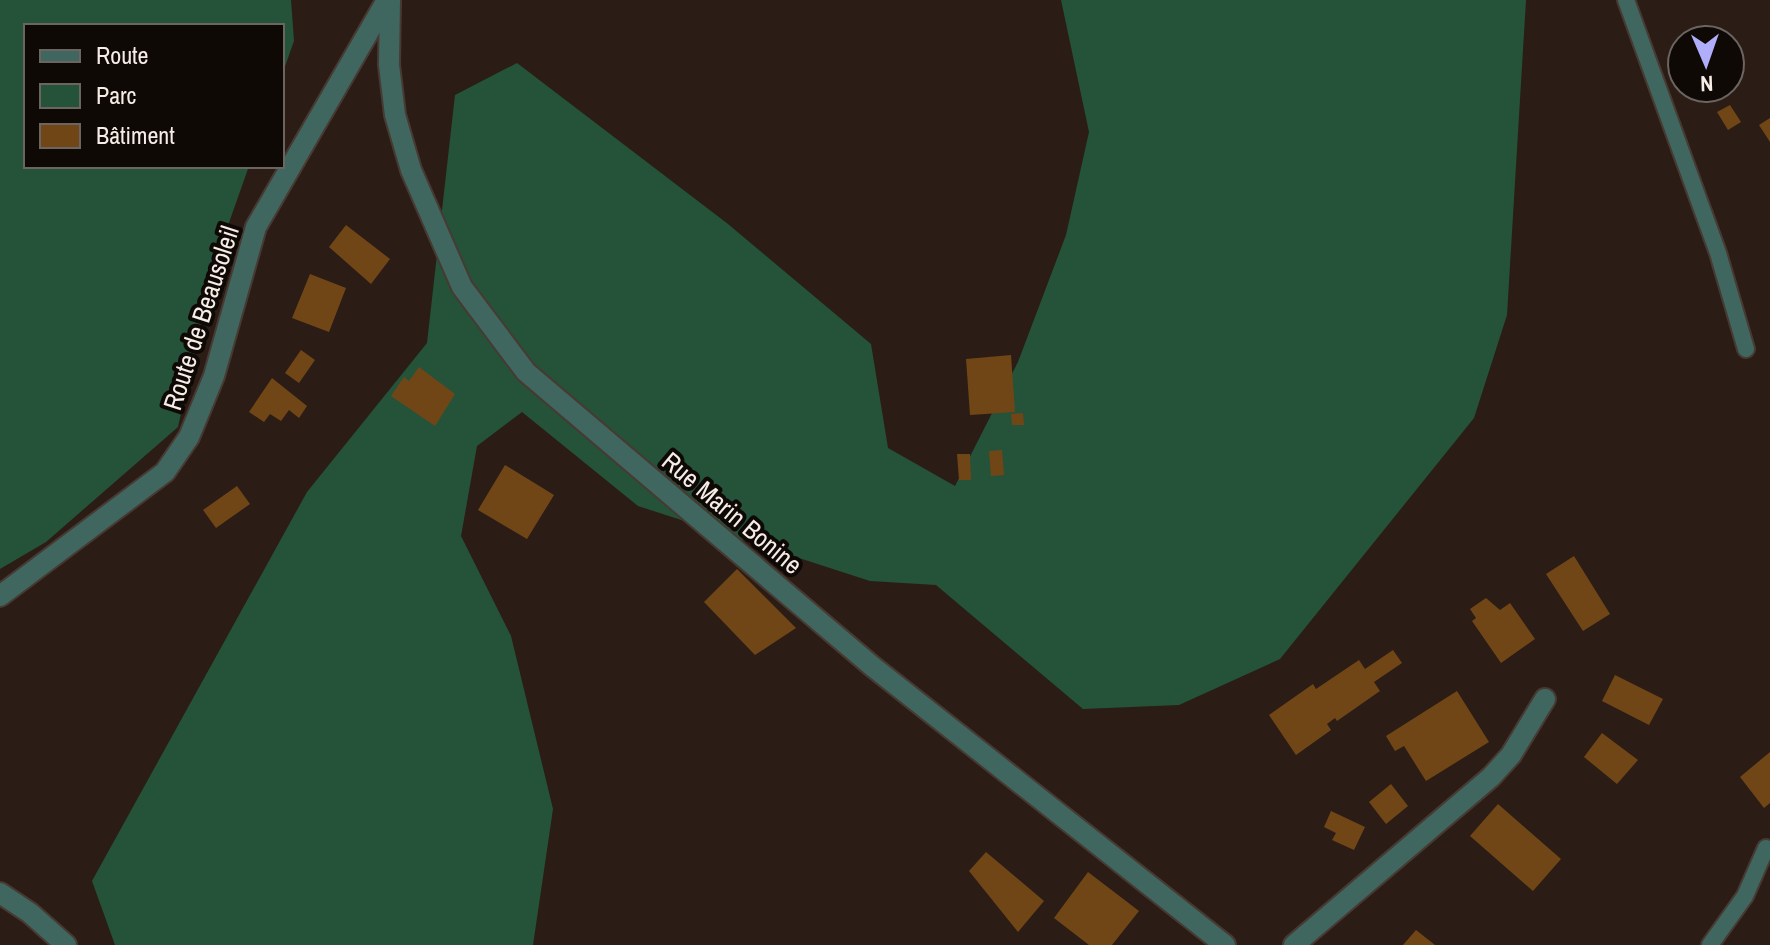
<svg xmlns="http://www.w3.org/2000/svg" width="1770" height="945" font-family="'Archivo Narrow',sans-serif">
<rect width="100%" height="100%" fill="#2b1d15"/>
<path fill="#24533a" d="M0 0H291L294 41 282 75V26H26V166H249L213 268 178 427 46 542 0 569Z
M1061 0H1526L1507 315 1474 418 1280 659 1179 705 1083 709 936 585 870 581 638 506 522 412 477 446 461 536 511 636 553 809 533 945H115L92 881 307 492 427 343 455 95 517 63 728 224 871 344 888 448 955 486 1018 362 1066 235 1089 132Z"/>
<path fill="#714617" d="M1730 105 1741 122 1728 130 1717 112Z
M1770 118V142L1759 125Z
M346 225 390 259 371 284 329 247Z
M310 274 346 288 329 332 292 318Z
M301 350 315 360 299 383 285 373Z
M1011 355 1015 412 970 415 966 359Z
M419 367 455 394 435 426 391 396 404 377 409 381Z
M272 378 307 406 299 418 289 410 281 421 270 414 264 422 249 412Z
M1023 413 1024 425H1012L1011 414Z
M1002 450 1004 475 991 476 989 451Z
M957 454H970L971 480H959Z
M505 465 554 495 527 539 478 510Z
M237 486 250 504 216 528 203 510Z
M1574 556 1610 614 1583 631 1546 574Z
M737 569 796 628 755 655 704 602Z
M1486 598 1500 610 1510 603 1535 639 1501 663 1472 621 1476 618 1470 609Z
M1393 650 1402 663 1374 682 1380 691 1337 721 1335 718 1327 724 1331 730 1296 755 1269 715 1313 684 1316 689 1359 660 1365 669Z
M1615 675 1663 699 1649 725 1602 701Z
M1457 691 1489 742 1426 781 1404 746 1395 751 1386 736Z
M1602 733 1638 760 1617 784 1584 757Z
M1770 752V803L1764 808 1740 777Z
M1391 784 1408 806 1386 824 1369 802Z
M1498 804 1561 859 1533 891 1470 836Z
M1331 811 1365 827 1354 850 1332 840 1336 833 1324 827Z
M986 852 1044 901 1018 932 969 871Z
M1088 872 1139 911 1112 945H1089L1054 918Z
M1416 930 1435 945H1403Z"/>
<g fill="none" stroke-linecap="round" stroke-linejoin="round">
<defs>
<path id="service" d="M1626 0 1718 253 1746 349
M1710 945 1745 896 1766 848"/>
<path id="minor" d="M390 0 389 65 395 115 411 170 462 287 526 372 872 666 1225 945
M0 893 30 913 66 945
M1294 945 1491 777 1511 755 1545 699"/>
<path id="tertiary" d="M0 596 165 472 189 437 214 376 256 227 387 0"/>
</defs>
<use href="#service" stroke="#473a32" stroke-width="20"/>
<use href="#minor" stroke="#473a32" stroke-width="24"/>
<use href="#tertiary" stroke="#473a32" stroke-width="24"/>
<use href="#service" stroke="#3f6760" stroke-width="16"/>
<use href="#minor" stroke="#3f6760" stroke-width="20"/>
<use href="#tertiary" stroke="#3f6760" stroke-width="20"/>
</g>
<g text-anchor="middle" stroke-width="8" stroke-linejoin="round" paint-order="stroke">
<g font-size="26" fill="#f6ede7" stroke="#0f0906">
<text transform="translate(201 318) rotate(-72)" y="9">Route de Beausoleil</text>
<text transform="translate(732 513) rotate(40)" y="9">Rue Marin Bonine</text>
</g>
</g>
<rect x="24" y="24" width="260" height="144" fill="#0f0906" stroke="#6b6460" stroke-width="2"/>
<rect x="40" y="50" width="40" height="12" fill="#3f6760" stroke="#6b6460" stroke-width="2"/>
<text x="96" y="64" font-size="24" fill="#f6ede7">Route</text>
<rect x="40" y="84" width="40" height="24" fill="#24533a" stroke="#6b6460" stroke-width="2"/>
<text x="96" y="104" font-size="24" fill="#f6ede7">Parc</text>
<rect x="40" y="124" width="40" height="24" fill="#714617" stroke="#6b6460" stroke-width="2"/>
<text x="96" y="144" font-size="24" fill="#f6ede7">Bâtiment</text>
<g transform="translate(1706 64) rotate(178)"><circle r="38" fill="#0f0906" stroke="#6b6460" stroke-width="2"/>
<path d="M0-6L14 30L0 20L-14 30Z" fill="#b0aefa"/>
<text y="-12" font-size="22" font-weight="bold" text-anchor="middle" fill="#f6ede7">N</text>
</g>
</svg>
